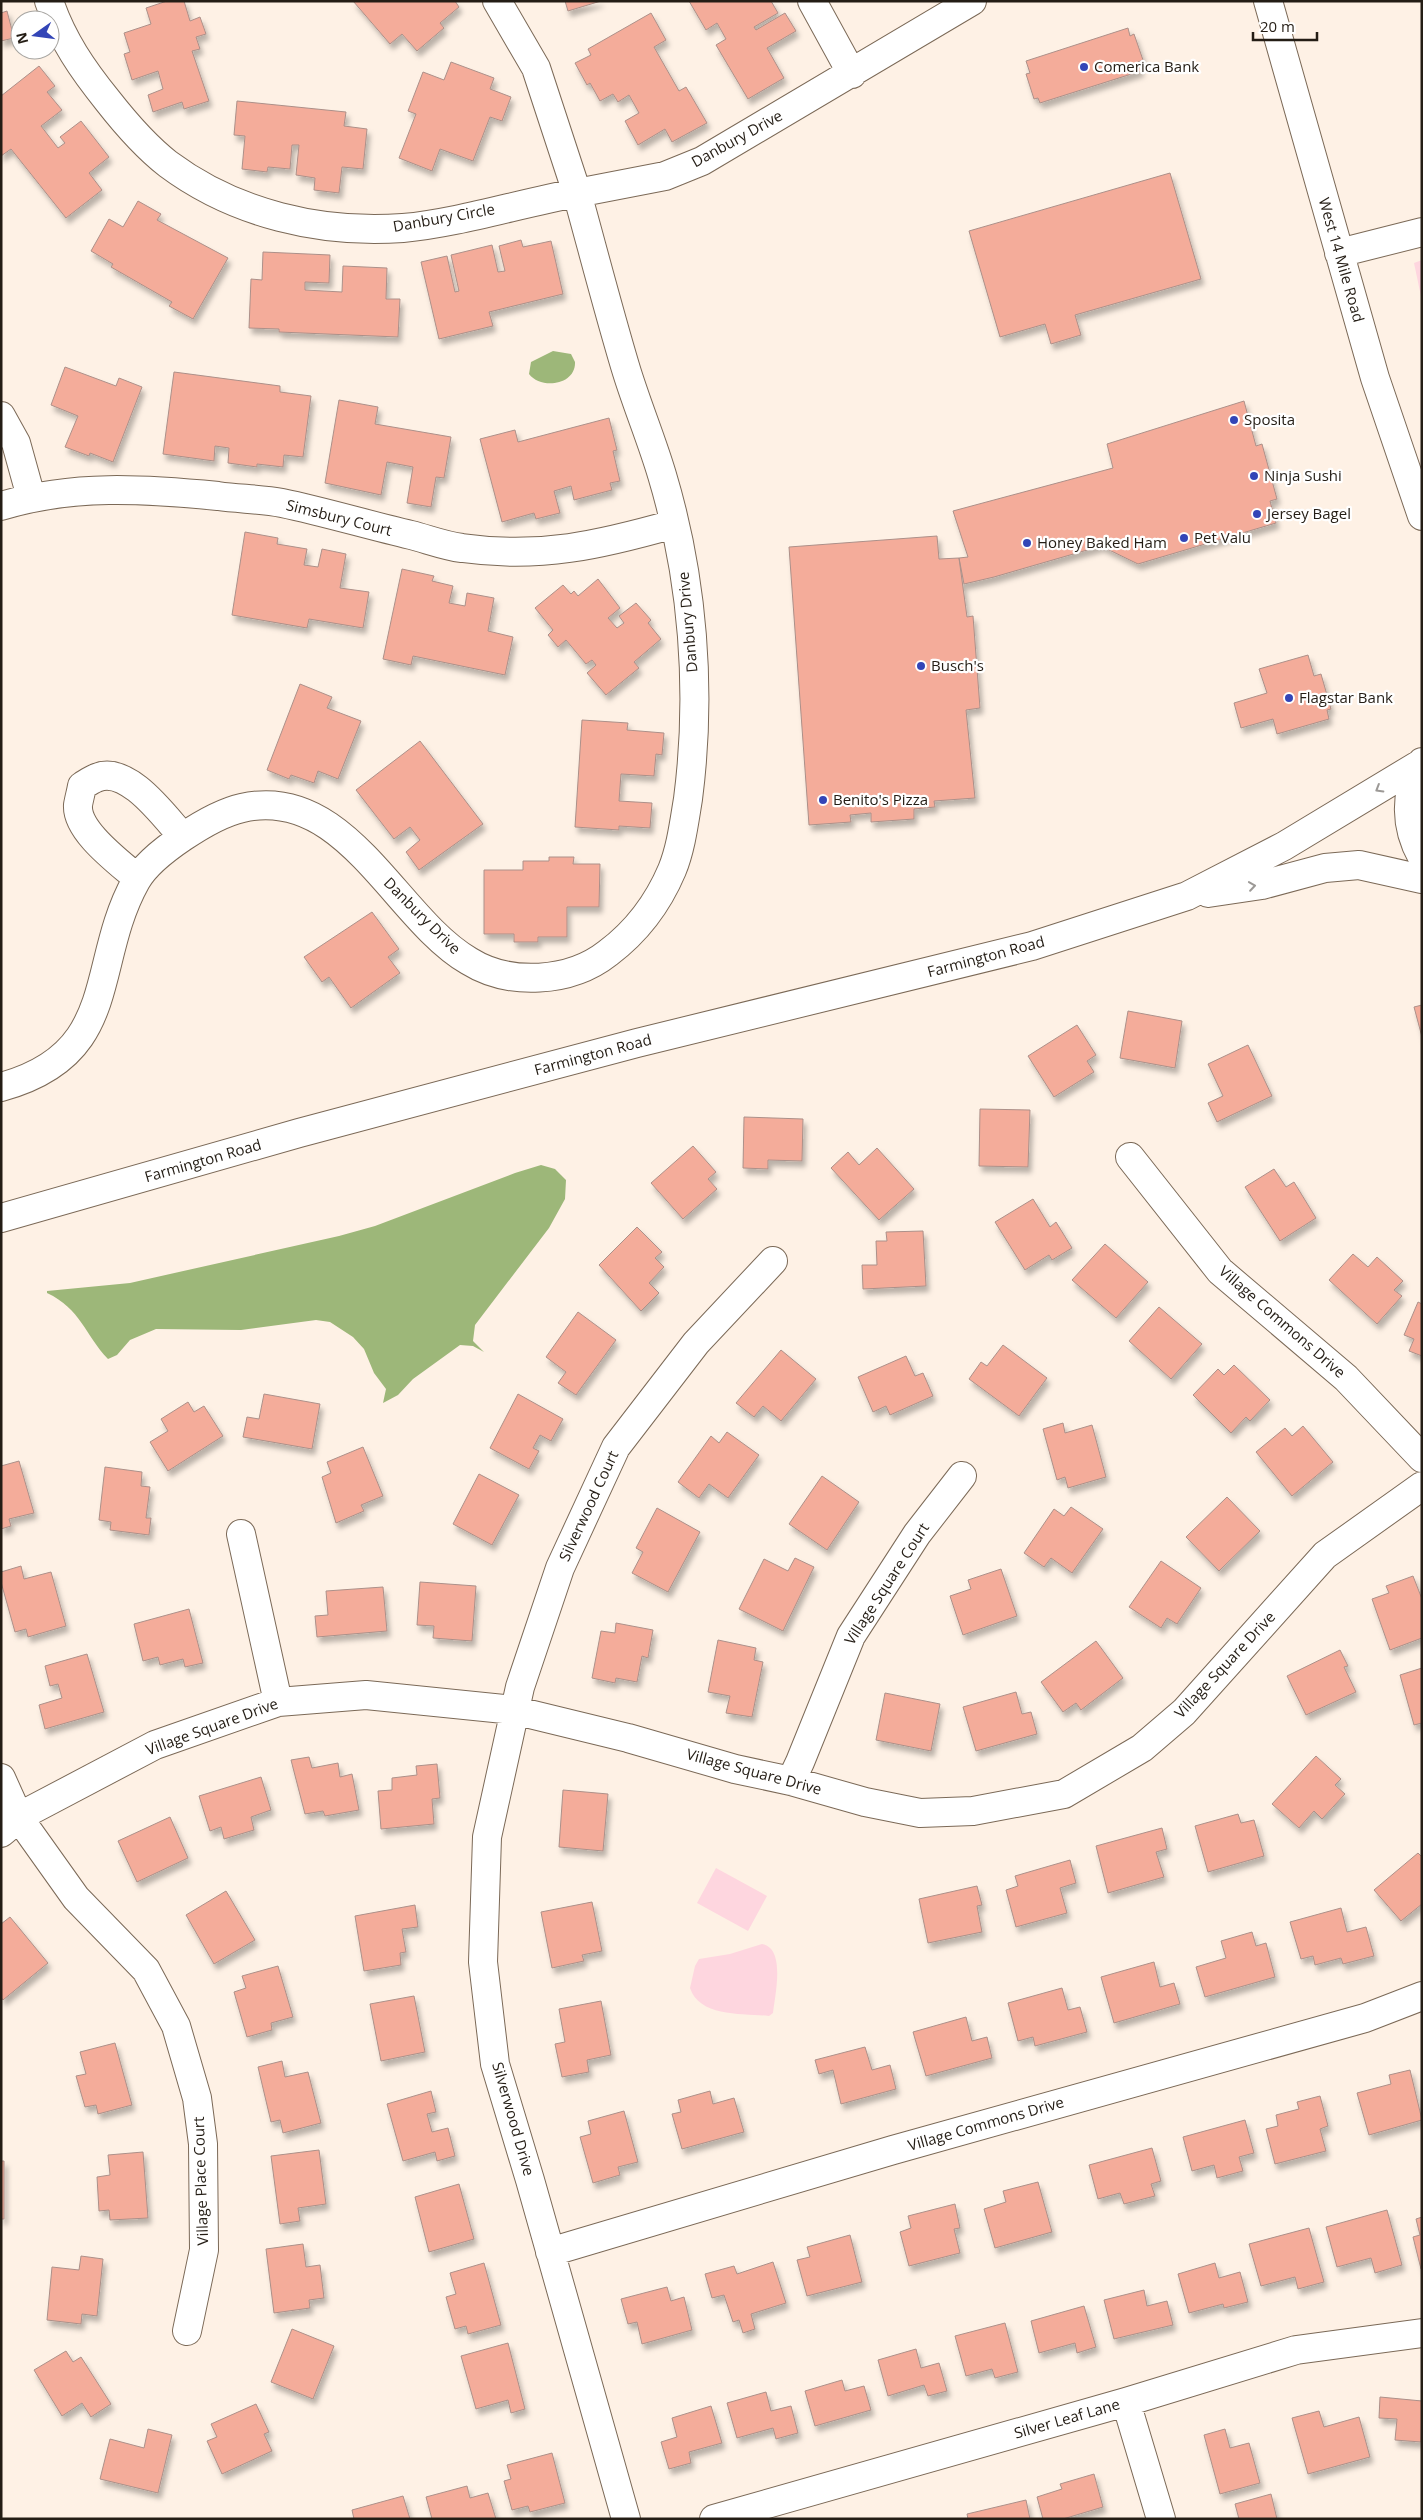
<svg xmlns="http://www.w3.org/2000/svg" width="1423" height="2520" font-family="'Open Sans',sans-serif">
<defs>
<filter id="shadow"><feDropShadow dx="3" dy="5.5" stdDeviation="2.5" flood-color="#0004"/></filter>
</defs>
<rect width="100%" height="100%" fill="#fef1e5"/>
<path fill="#fed6df" d="M1422 260V301L1414 263Z
M716 1868 767 1896 748 1931 697 1903Z
M762 1944C786 1948 775 1995 773 2013L769 2016C744 2013 700 2018 690 1988L695 1966 699 1959 730 1954Z"/>
<path fill="#9db779" d="M553 351 571 354 575 362C576 385 541 390 529 374L531 362Z
M541 1165 555 1169 566 1180 565 1199 549 1228 475 1325 473 1341 484 1352 473 1346 460 1345 413 1379 398 1395 383 1403 386 1389 374 1373 364 1349 353 1337 330 1322 316 1320 241 1330 156 1329 130 1340 117 1355 108 1359C85 1335 81 1309 47 1293V1291L130 1283 339 1236 375 1226 515 1173Z"/>
<path fill="#f4ac9a" stroke="#ac9089" filter="url(#shadow)" d="M167 1H184L190 21 200 17 206 34 196 37 200 49 192 51 209 101 184 109 182 102 153 112 148 95 163 89 158 71 132 80 124 54 130 52 124 33 151 24 146 8Z
M353 1H455L459 7 440 23 444 28 417 51 402 34 390 44Z
M565 1H601L568 11Z
M689 1H771L778 13 754 27 756 30 785 13 796 31 767 48 784 78 748 99 716 45 726 39 717 23 706 30Z
M7 11 14 38 1 41V13Z
M651 13 666 40 654 47 679 91 686 87 707 123 672 142 665 129 638 145 625 121 639 113 629 95 618 102 613 94 600 101 590 83 587 85 575 63 591 55 588 49Z
M1128 28 1130 36 1134 34 1143 60 1138 62 1141 71 1040 103 1038 98 1034 99 1026 74 1030 73 1026 61Z
M451 62 494 78 490 89 511 97 502 121 490 117 473 161 440 149 432 171 399 158 416 114 408 111 423 72 444 80Z
M39 66 55 86 47 92 62 110 41 126 58 148 65 143 60 137 81 121 109 157 89 173 102 190 66 218 11 149 1 156V96Z
M237 101 346 112 344 126 367 129 363 169 342 167 339 193 314 190 315 178 296 175 299 145H292L290 169 268 167 267 172 242 169 245 136 234 135Z
M1170 173 1201 279 1075 315 1081 335 1051 344 1045 324 1000 337 969 231Z
M138 201 161 214 157 220 228 258 193 319 169 306 172 302 111 267 113 264 91 251 109 219 123 227Z
M521 240 523 247 551 241 563 294 489 312 493 326 439 339 421 262 447 256 455 292 459 291 451 255 492 245 498 272 505 271 499 246Z
M263 252 330 255 329 283 305 282V290L342 292 343 266 387 268 386 299H400L398 337 279 332V329L249 328 251 279 262 280Z
M65 367 116 386 119 378 142 387 113 462 90 453 89 456 65 447 78 416 51 405Z
M174 372 280 386V392L311 396 303 457 284 455 283 467 257 464V467L228 463 229 448 215 446 214 461 163 454Z
M339 400 378 407 375 424 451 437 444 478 436 477 431 507 407 503 413 467 387 462 381 495 325 483Z
M1244 401 1256 446 1262 444 1277 499 1270 501 1276 523 1138 564 1101 546 994 577 964 584 959 558 968 557 953 511 1113 468 1107 444Z
M609 418 617 450 613 451 620 481 610 483 612 490 574 500 571 486 554 491 560 513 536 519 534 513 502 522 480 439 515 430 518 442Z
M245 532 278 538 277 544 307 549 304 565 318 567 322 549 346 554 340 588 369 592 363 628 309 619 307 628 232 615Z
M937 536 939 559 959 558 967 617 973 616 980 708 966 710 975 798 934 801 935 807 914 809V819L871 822V813L850 815 851 822 809 825 789 547Z
M402 569 434 576 432 581 453 586 449 603 465 606 467 593 494 598 488 631 513 637 505 675 413 656 411 665 383 659Z
M598 579 620 608 608 618 617 628 624 623 619 616 636 603 651 620 648 623 661 639 634 662 639 668 606 695 587 673 596 665 592 660 586 664 566 640 558 647 548 635 553 630 535 608 563 585 571 594 574 591 578 596Z
M1308 655 1314 676 1321 674 1331 709 1327 710 1329 719 1277 734 1273 719 1241 728 1234 703 1267 693 1259 669Z
M300 684 332 697 327 708 361 721 338 779 318 771 314 783 291 775 289 779 267 770Z
M582 720 628 723 627 730 664 733 662 755 656 754 654 776 621 774 619 801 652 803 650 828 619 826V830L575 827Z
M420 741 483 824 419 870 406 852 420 840 410 827 394 839 356 790Z
M549 857H574L573 864H600L599 907H567V937H538V942H514V934H484V870H523V861H549Z
M372 912 399 949 388 957 400 973 351 1008 329 977 322 982 304 957Z
M1422 1005V1037L1414 1007Z
M1128 1011 1182 1021 1175 1068 1120 1058Z
M1077 1025 1096 1055 1087 1061 1094 1072 1054 1097 1028 1056Z
M1248 1045 1272 1096 1217 1122 1208 1103 1223 1096 1208 1064Z
M980 1109 1030 1110 1028 1167 979 1166Z
M744 1117 803 1119 802 1161 768 1160V1169L743 1168Z
M693 1146 716 1172 708 1179 717 1189 683 1219 651 1183Z
M877 1148 914 1189 879 1220 831 1168 848 1152 859 1165Z
M1274 1169 1286 1187 1294 1182 1316 1218 1280 1241 1245 1187Z
M1033 1199 1050 1227 1056 1222 1072 1248 1052 1260 1049 1255 1025 1270 995 1222Z
M637 1227 662 1252 655 1258 664 1267 649 1283 659 1293 641 1311 599 1265Z
M923 1231 926 1286 863 1289 862 1265H877L876 1241H887L886 1232Z
M1105 1244 1148 1282 1116 1318 1072 1280Z
M1353 1254 1368 1267 1377 1257 1403 1281 1394 1290 1402 1296 1377 1324 1329 1280Z
M1418 1302 1422 1304V1356L1409 1351 1414 1339 1404 1335Z
M1159 1307 1202 1344 1171 1379 1129 1341Z
M578 1312 616 1340 576 1395 558 1383 566 1372 546 1357Z
M1003 1345 1047 1378 1019 1416 969 1379 981 1362 987 1366Z
M781 1350 816 1379 781 1421 763 1406 754 1417 736 1403Z
M906 1356 915 1376 923 1373 933 1396 890 1415 886 1406 873 1412 858 1377Z
M1234 1365 1270 1400 1250 1421 1246 1417 1231 1433 1193 1395 1218 1369 1224 1375Z
M264 1394 320 1404 312 1449 243 1437 247 1417 259 1419Z
M518 1394 563 1419 551 1441 540 1435 533 1448 539 1451 529 1469 490 1448Z
M188 1402 194 1412 204 1406 223 1436 168 1471 150 1442 168 1431 161 1419Z
M1063 1423 1065 1433 1092 1425 1106 1477 1068 1488 1065 1477 1057 1480 1043 1429Z
M1303 1426 1333 1462 1292 1496 1256 1452 1285 1428 1292 1436Z
M727 1432 759 1455 728 1498 709 1484 699 1498 678 1482 711 1436 719 1443Z
M363 1447 383 1496 361 1505 364 1511 336 1523 322 1477 331 1473 327 1462Z
M19 1461 34 1513 9 1519 11 1526 1 1529V1466Z
M105 1467 142 1472 141 1486 150 1487 146 1518H151L149 1535 110 1530 111 1522 99 1520Z
M479 1474 519 1495 492 1545 453 1524Z
M822 1476 859 1502 827 1550 789 1524Z
M1227 1497 1260 1531 1219 1571 1186 1537Z
M1071 1507 1103 1529 1072 1573 1051 1558 1044 1567 1024 1553 1054 1509 1064 1516Z
M657 1508 700 1532 668 1592 632 1573 643 1552 636 1548Z
M795 1558 814 1567 783 1631 739 1609 764 1559 788 1571Z
M1161 1561 1201 1588 1177 1624 1167 1618 1161 1628 1129 1607Z
M21 1566 24 1579 51 1572 66 1626 28 1637 26 1629 15 1632 1 1582V1572Z
M1001 1569 1017 1616 963 1635 950 1596 971 1589 968 1580Z
M1413 1576 1422 1599V1638L1390 1650 1372 1599 1389 1593 1386 1586Z
M420 1582 476 1586 472 1641 433 1638 434 1626 417 1625Z
M383 1587 387 1631 317 1637 315 1616 328 1615 326 1591Z
M189 1609 203 1663 185 1667 183 1659 160 1665 158 1657 143 1661 134 1624Z
M616 1623 653 1630 648 1658 642 1656 637 1682 616 1678 615 1683 592 1678 601 1631 615 1633Z
M718 1640 756 1648 754 1660 763 1662 752 1717 726 1713 730 1696 708 1692Z
M1096 1641 1123 1678 1081 1710 1076 1703 1063 1712 1041 1682Z
M1340 1650 1348 1666 1344 1667 1356 1692 1306 1715 1287 1676Z
M87 1654 104 1712 45 1729 39 1705 62 1698 58 1684 50 1686 45 1666Z
M1422 1668V1723L1414 1725 1400 1675Z
M1016 1692 1022 1714 1031 1712 1037 1734 976 1751 963 1707Z
M885 1693 940 1704 931 1751 876 1740Z
M1316 1756 1341 1779 1335 1785 1345 1794 1322 1819 1314 1811 1299 1828 1272 1804Z
M309 1757 312 1768 338 1763 340 1777 352 1774 359 1810 325 1816 323 1811 305 1814 291 1760Z
M437 1764 440 1798 432 1799 434 1824 381 1829 378 1791 392 1790V1778L417 1775 416 1766Z
M261 1777 271 1810 251 1817 254 1830 224 1839 221 1827 210 1831 199 1796Z
M563 1790 608 1794 603 1851 559 1847Z
M1238 1814 1241 1823 1254 1820 1264 1856 1208 1872 1195 1826Z
M170 1817 188 1858 137 1882 118 1841Z
M1162 1828 1167 1849 1156 1852 1164 1877 1108 1893 1096 1846Z
M1418 1853 1422 1857V1904L1401 1921 1374 1890Z
M1070 1860 1076 1883 1060 1888 1067 1913 1016 1927 1006 1890 1018 1886 1015 1876Z
M977 1886 982 1905 977 1906 982 1932 928 1943 919 1899Z
M226 1891 255 1940 214 1964 186 1915Z
M592 1902 602 1951 582 1955 584 1961 552 1968 541 1912Z
M415 1905 418 1927 402 1929 406 1952 400 1953 401 1965 364 1971 355 1916Z
M1341 1908 1347 1932 1366 1927 1374 1956 1343 1964 1341 1958 1315 1965 1313 1956 1301 1959 1290 1922Z
M10 1917 48 1963 3 2000 1 1997V1924Z
M1252 1932 1256 1946 1266 1943 1275 1977 1205 1997 1196 1967 1226 1958 1221 1941Z
M1154 1962 1160 1987 1174 1983 1180 2004 1114 2023 1101 1977Z
M278 1966 293 2017 271 2023 272 2030 247 2037 234 1992 246 1988 242 1976Z
M1062 1988 1068 2010 1080 2007 1087 2032 1035 2046 1033 2037 1018 2041 1008 2003Z
M414 1996 425 2052 381 2061 370 2004Z
M601 2001 611 2055 587 2060 589 2072 562 2077 555 2044 565 2042 559 2009Z
M966 2017 972 2041 987 2037 992 2058 926 2076 913 2032Z
M115 2043 132 2105 98 2114 96 2105 85 2107 76 2076 86 2074 80 2052Z
M865 2047 872 2070 890 2065 896 2089 841 2104 833 2070 819 2074 815 2060Z
M282 2061 285 2077 308 2072 321 2123 283 2133 280 2120 271 2122 258 2067Z
M1410 2070 1422 2120 1369 2135 1357 2093 1391 2084 1389 2075Z
M431 2091 436 2112 427 2114 432 2132 448 2128 455 2156 437 2161 435 2152 403 2161 387 2104Z
M710 2091 713 2104 734 2098 744 2132 682 2149 672 2114 681 2112 678 2100Z
M1320 2096 1328 2126 1320 2129 1326 2151 1275 2164 1266 2129 1278 2126 1276 2115 1299 2109 1297 2102Z
M624 2111 638 2162 618 2167 620 2175 593 2183 580 2137 591 2134 588 2121Z
M1245 2120 1254 2153 1239 2157 1243 2171 1217 2178 1214 2165 1192 2171 1183 2137Z
M1152 2148 1161 2181 1151 2184 1155 2196 1124 2204 1120 2193 1098 2199 1089 2165Z
M319 2150 326 2204 298 2208 300 2221 280 2224 271 2156Z
M143 2152 148 2218 110 2220 109 2210 99 2211 97 2177 110 2175 108 2155Z
M1 2161H4V2219H1Z
M1038 2182 1052 2232 995 2248 984 2209 1006 2202 1003 2191Z
M459 2184 474 2239 429 2252 415 2197Z
M955 2204 960 2228 954 2229 960 2253 909 2266 900 2232 911 2228 908 2216Z
M1387 2210 1402 2265 1375 2273 1371 2258 1337 2267 1326 2227Z
M1422 2217V2269H1421L1413 2237 1420 2235 1416 2219Z
M1309 2228 1324 2282 1298 2289 1295 2277 1261 2286 1249 2244Z
M850 2235 862 2282 807 2296 797 2260 810 2257 807 2247Z
M303 2244 306 2267 320 2265 324 2298 309 2300 310 2308 274 2313 266 2249Z
M81 2256 103 2259 97 2316 82 2314 81 2324 47 2320 52 2267 79 2270Z
M773 2262 786 2303 751 2314 755 2329 743 2333 739 2320 733 2322 724 2295 712 2298 705 2274 734 2266 737 2274Z
M484 2263 501 2325 468 2334 466 2326 455 2329 446 2297 456 2294 450 2273Z
M1215 2263 1219 2278 1240 2272 1248 2302 1224 2308 1223 2304 1189 2313 1178 2274Z
M667 2287 671 2301 684 2297 692 2330 642 2344 637 2322 628 2324 621 2299Z
M1144 2290 1147 2306 1167 2301 1173 2325 1114 2339 1104 2300Z
M1084 2306 1096 2347 1077 2353 1075 2343 1039 2353 1031 2321Z
M1005 2323 1018 2372 995 2378 992 2369 966 2376 955 2336Z
M292 2329 334 2346 313 2399 271 2382Z
M508 2343 525 2409 511 2413 508 2400 476 2409 461 2356Z
M916 2349 921 2368 939 2363 947 2391 928 2396 924 2385 888 2396 878 2360Z
M66 2351 73 2362 81 2357 111 2404 91 2417 82 2403 62 2416 34 2370Z
M842 2380 845 2391 864 2386 871 2410 815 2426 805 2391Z
M766 2392 771 2411 791 2406 798 2433 776 2439 773 2428 737 2438 727 2403Z
M1380 2397 1422 2401 1421 2442 1395 2440 1397 2419 1379 2418Z
M256 2404 269 2432 264 2434 272 2451 222 2474 207 2441 217 2437 211 2424Z
M711 2406 722 2443 689 2452 691 2463 669 2469 661 2442 677 2437 672 2418Z
M1319 2411 1324 2427 1359 2417 1370 2457 1308 2474 1292 2418Z
M148 2429 172 2435 158 2493 100 2479 110 2439 144 2448Z
M1225 2429 1230 2448 1249 2443 1260 2483 1220 2494 1204 2435Z
M552 2453 565 2503 530 2512 528 2506 512 2510 504 2481 511 2479 507 2465Z
M1094 2474 1103 2507 1063 2519H1043L1037 2497 1062 2489 1060 2484Z
M467 2486 470 2498 488 2493 496 2519H432L426 2497Z
M1271 2494 1277 2519H1239L1235 2504Z
M403 2496 410 2519H354L352 2510Z
M1026 2500 1030 2519H968L967 2514Z"/>
<g fill="none" stroke-linecap="round" stroke-linejoin="round">
<defs>
<path id="minor" d="M49 1C62 40 83 70 108 101 126 124 145 146 168 164 235 214 321 234 403 228 459 223 521 203 577 193L536 68 497 1
M812 1 852 74
M1268 1 1375 378 1422 516
M1339 253 1422 232
M1 416 16 443 31 497
M1 506C72 484 145 489 218 496 239 499 261 499 282 503 325 512 368 525 411 535 427 539 445 546 462 548 540 559 600 545 674 524
M1422 762C1404 793 1405 827 1422 857
M137 878C119 862 76 831 78 805 79 799 81 792 82 786 87 783 91 780 96 778 127 764 164 816 182 836
M1208 893 1262 885 1325 868 1359 865 1422 879
M1 1087C122 1054 89 965 136 881 151 854 211 815 242 808 346 784 395 918 469 961 509 986 570 983 608 953 636 932 658 903 672 870 681 848 684 823 688 799 702 691 693 578 662 475 651 438 636 403 625 366 608 309 593 251 577 193L665 176 702 161 972 1
M1130 1157 1220 1271 1346 1378 1422 1458
M1 1218 299 1133 637 1043 1032 946 1187 896 1284 846 1420 764
M241 1534 278 1702
M1 1778 19 1818 76 1898 146 1970 176 2026 197 2098 203 2144 204 2250 187 2331
M791 1781 800 1762 851 1636 917 1534 962 1476
M1 1833 24 1814 155 1745 278 1702 366 1695 513 1710 628 1738 735 1769 791 1781 865 1802 920 1813 973 1811 1064 1794 1142 1748 1184 1712 1325 1555 1422 1486
M550 2252 893 2150 1365 2018 1422 1996
M1126 2402 1161 2519
M626 2519 530 2180 495 2064 483 1962 487 1837 520 1687 560 1568 616 1447 696 1343 773 1261
M714 2519 1126 2402 1296 2350 1422 2333"/>
</defs>
<use href="#minor" stroke="#7b6957" stroke-width="30"/>
<use href="#minor" stroke="#fff" stroke-width="28"/>
</g>
<defs><path id="oneway-chevron" d="M-2-3.5L2.5 0L-2 3.5" fill="none" stroke-width="1.6" stroke-linecap="round" stroke-linejoin="round" transform="scale(1.25)"/></defs>
<g stroke="#9c9996">
<use href="#oneway-chevron" transform="translate(1379 789) rotate(149)"/>
<use href="#oneway-chevron" transform="translate(1252 886) rotate(-8)"/>
</g>
<g fill="#3345b7" stroke="#fff" stroke-width="2">
<circle cx="1084" cy="67" r="5"/>
<circle cx="1234" cy="420" r="5"/>
<circle cx="1254" cy="476" r="5"/>
<circle cx="1257" cy="514" r="5"/>
<circle cx="1184" cy="538" r="5"/>
<circle cx="1027" cy="543" r="5"/>
<circle cx="921" cy="666" r="5"/>
<circle cx="1289" cy="698" r="5"/>
<circle cx="823" cy="800" r="5"/>
</g>
<g text-anchor="middle" stroke-width="4.5" stroke-linejoin="round" paint-order="stroke">
<g font-size="15" fill="#241d15" stroke="#fff" text-anchor="start">
<text x="1094" y="72">Comerica Bank</text>
<text x="1244" y="425">Sposita</text>
<text x="1264" y="481">Ninja Sushi</text>
<text x="1267" y="519">Jersey Bagel</text>
<text x="1194" y="543">Pet Valu</text>
<text x="1037" y="548">Honey Baked Ham</text>
<text x="931" y="671">Busch's</text>
<text x="1299" y="703">Flagstar Bank</text>
<text x="833" y="805">Benito's Pizza</text>
</g>
<g font-size="15" fill="#241d15" stroke="#fff">
<text transform="translate(737 139) rotate(-29)" y="5">Danbury Drive</text>
<text transform="translate(444 218) rotate(-10)" y="5">Danbury Circle</text>
<text transform="translate(1341 260) rotate(74)" y="5">West 14 Mile Road</text>
<text transform="translate(339 518) rotate(14)" y="5">Simsbury Court</text>
<text transform="translate(688 622) rotate(-95)" y="5">Danbury Drive</text>
<text transform="translate(422 916) rotate(45)" y="5">Danbury Drive</text>
<text transform="translate(986 957) rotate(-15)" y="5">Farmington Road</text>
<text transform="translate(593 1055) rotate(-15)" y="5">Farmington Road</text>
<text transform="translate(203 1161) rotate(-16)" y="5">Farmington Road</text>
<text transform="translate(1282 1322) rotate(41)" y="5">Village Commons Drive</text>
<text transform="translate(589 1506) rotate(-65)" y="5">Silverwood Court</text>
<text transform="translate(887 1584) rotate(-57)" y="5">Village Square Court</text>
<text transform="translate(1225 1665) rotate(-47)" y="5">Village Square Drive</text>
<text transform="translate(212 1727) rotate(-20)" y="5">Village Square Drive</text>
<text transform="translate(754 1772) rotate(15)" y="5">Village Square Drive</text>
<text transform="translate(513 2119) rotate(74)" y="5">Silverwood Drive</text>
<text transform="translate(986 2124) rotate(-16)" y="5">Village Commons Drive</text>
<text transform="translate(201 2181) rotate(-92)" y="5">Village Place Court</text>
<text transform="translate(1067 2419) rotate(-16)" y="5">Silver Leaf Lane</text>
</g>
</g>
<rect width="1423" height="2520" fill="none" stroke="#241d15" stroke-width="5"/>
<g transform="translate(35 35) rotate(256)"><circle r="24" fill="#ffffff" stroke="#a7a5a1"/>
<path d="M0-4L9 19L0 12L-9 19Z" fill="#3345b7"/>
<text y="-8" font-size="14" font-weight="bold" text-anchor="middle" fill="#241d15">N</text>
</g>
<path d="M1253 32v8h64v-8" fill="none" stroke="#241d15" stroke-width="2.5"/>
<text x="1260" y="32" font-size="15" fill="#241d15" stroke="#ffffff" stroke-width="4" paint-order="stroke">20 m</text>
</svg>
